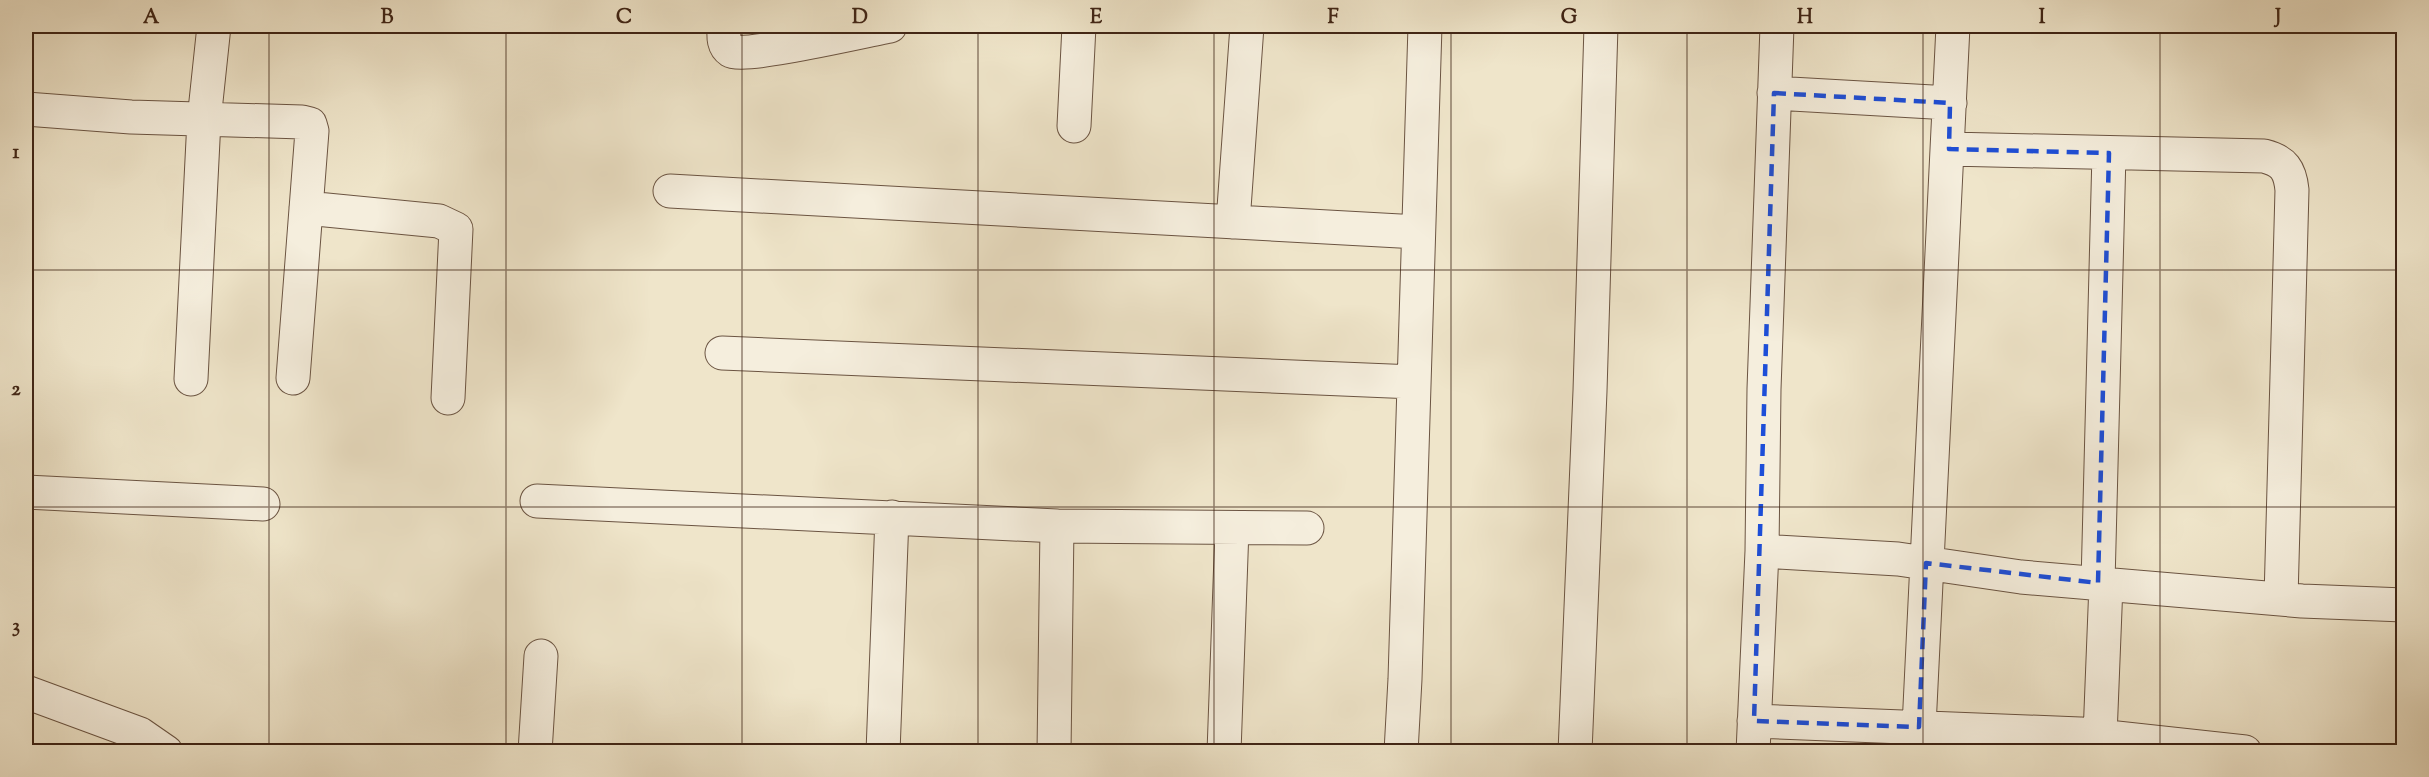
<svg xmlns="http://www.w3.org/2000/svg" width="2429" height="777" font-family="'Sorts Mill Goudy',serif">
<rect width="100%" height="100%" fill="#efe5ca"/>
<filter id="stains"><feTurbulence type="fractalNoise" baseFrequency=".00333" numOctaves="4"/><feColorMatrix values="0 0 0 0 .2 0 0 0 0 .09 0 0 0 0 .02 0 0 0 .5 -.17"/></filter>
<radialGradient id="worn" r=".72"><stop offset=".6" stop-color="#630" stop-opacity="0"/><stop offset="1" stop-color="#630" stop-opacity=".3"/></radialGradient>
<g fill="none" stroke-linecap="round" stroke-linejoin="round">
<defs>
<path id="minor" d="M724 26C724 34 722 45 731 51 743 59 868 30 890 26
M1774 93 1950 103
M26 109 131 117 302 122 310 124 312 131 293 378
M1074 126 1079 26
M1949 149 2264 156C2284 161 2290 170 2292 190L2281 599
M670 191 1418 232
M306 208 439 221 456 229 448 398
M1233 222 1247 26
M722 353 1414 382
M191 379 204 120 214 26
M26 492 263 504
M537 501 1057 526 1054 752
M1057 526 1307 528
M1762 551 1898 559 2021 577 2302 601 2404 605
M2098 583 2109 153
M26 692 140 734 166 752
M1754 721 2080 734 2245 752
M1919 727 1953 26
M2100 736 2106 584
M535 752 541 656
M883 752 892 517
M1224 752 1232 528
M1401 752 1405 679 1425 26
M1575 752 1590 391 1601 26
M1753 752 1762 551 1764 389 1777 26"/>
</defs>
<use href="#minor" stroke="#6b5442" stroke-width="35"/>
<use href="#minor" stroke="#f5eedd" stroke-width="33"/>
</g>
<path fill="none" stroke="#1d4ed8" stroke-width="4.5" stroke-dasharray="12 8" stroke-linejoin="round" d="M1774 93 1950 103 1949 149 2109 153 2098 583 1926 563 1919 727 1754 721Z"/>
<path fill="none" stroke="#3f2415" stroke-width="1.5" stroke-opacity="0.55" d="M269 26V752M506 26V752M742 26V752M978 26V752M1214 26V752M1451 26V752M1687 26V752M1923 26V752M2160 26V752M26 270H2404M26 507H2404"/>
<rect width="2429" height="777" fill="none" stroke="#efe5ca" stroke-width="66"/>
<rect x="33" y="33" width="2363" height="711" fill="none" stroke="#3f2415" stroke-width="2"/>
<g font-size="20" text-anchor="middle" font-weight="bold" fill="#3f2415">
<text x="151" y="23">A</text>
<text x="387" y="23">B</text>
<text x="624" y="23">C</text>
<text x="860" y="23">D</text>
<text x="1096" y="23">E</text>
<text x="1333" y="23">F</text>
<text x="1569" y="23">G</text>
<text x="1805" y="23">H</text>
<text x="2042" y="23">I</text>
<text x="2278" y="23">J</text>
<text x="16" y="158">1</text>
<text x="16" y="395">2</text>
<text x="16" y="632">3</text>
</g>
<rect width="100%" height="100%" filter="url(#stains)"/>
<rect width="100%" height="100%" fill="url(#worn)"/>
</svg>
